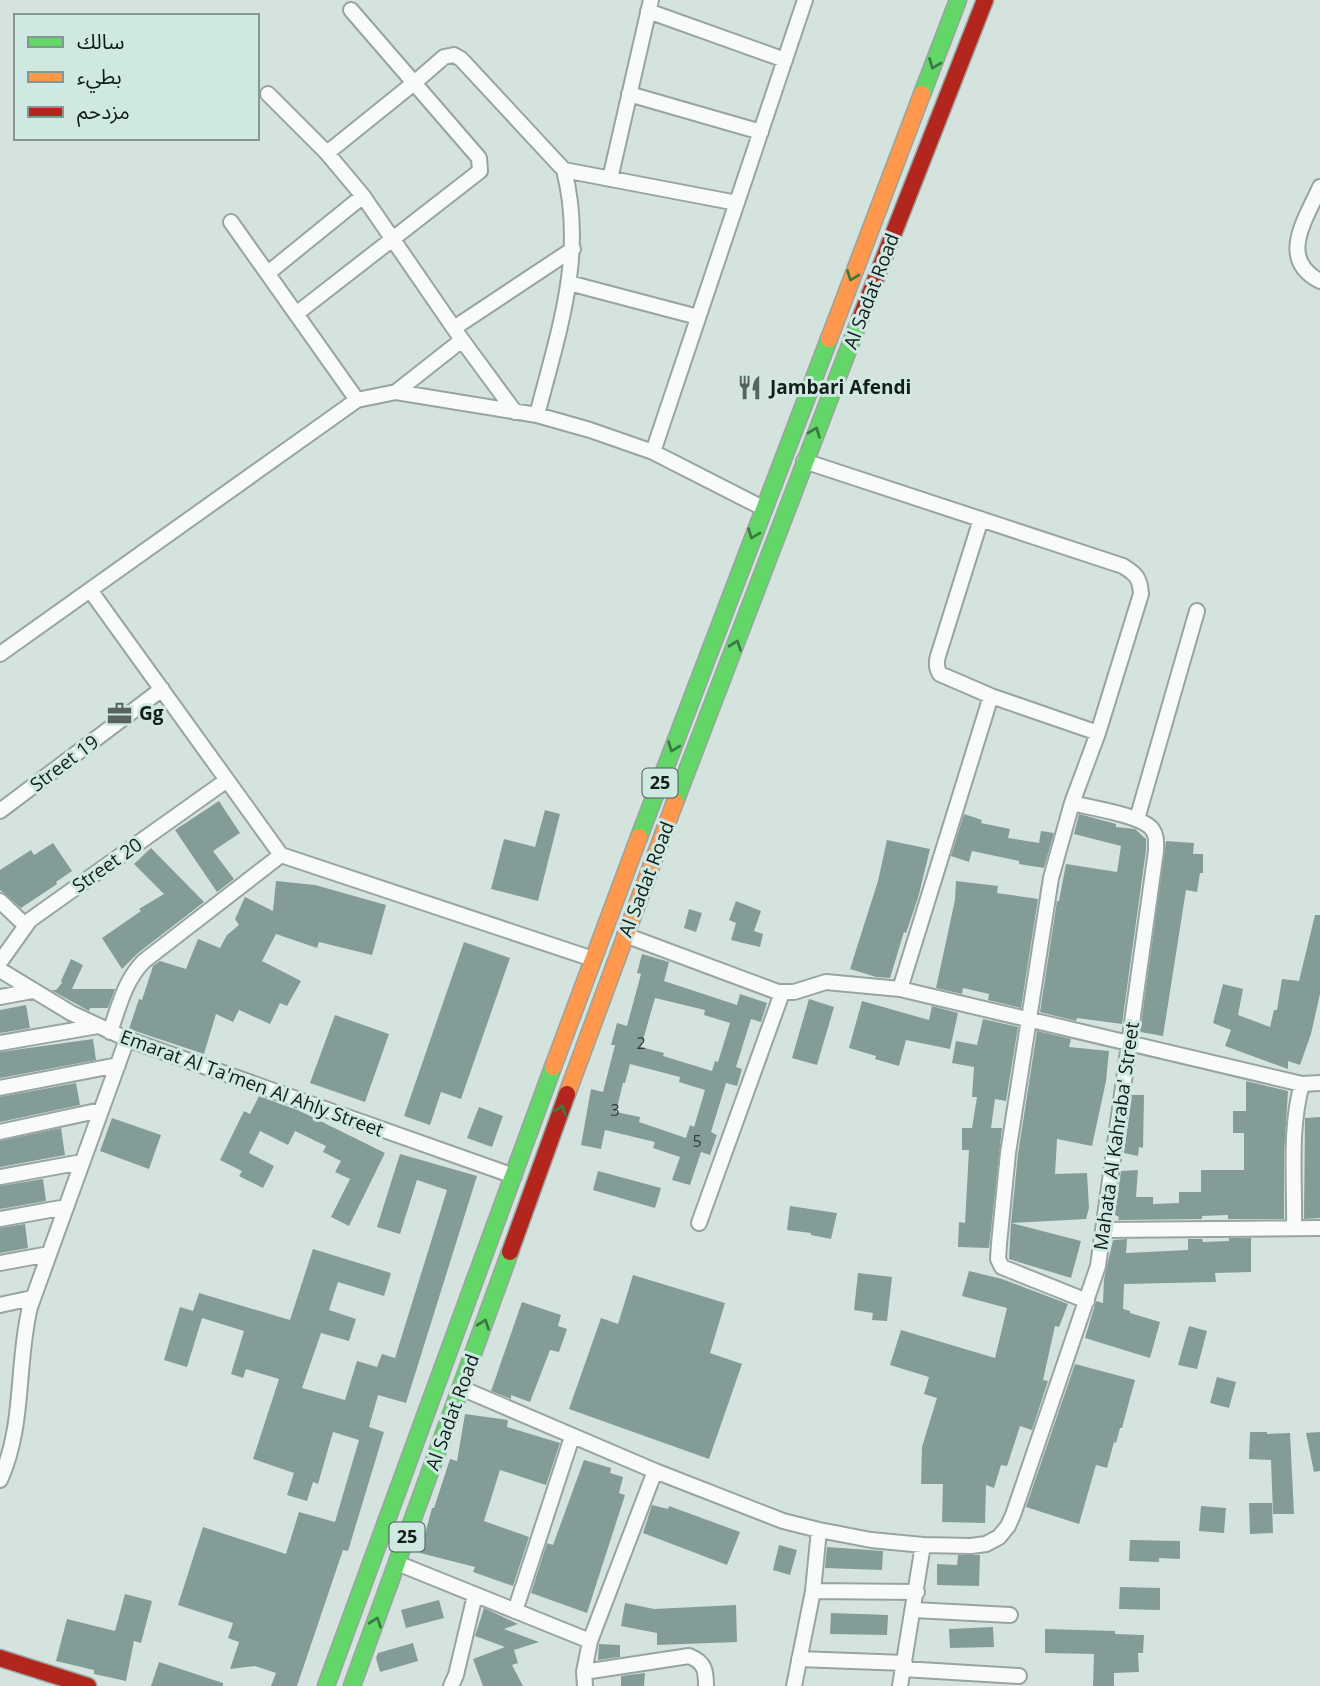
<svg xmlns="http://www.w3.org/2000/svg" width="1320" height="1686" font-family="'Open Sans','Noto Sans Arabic',sans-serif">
<rect width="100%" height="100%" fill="#d5e3df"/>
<path fill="#849c97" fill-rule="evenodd" d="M219 801 240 833 213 851 234 879 217 892 175 830Z
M545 810 560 814 538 901 491 889 504 839 535 847Z
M964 814 982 820 981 823 1010 829 1008 838 1039 843 1041 831 1054 833 1044 868 1019 864V861L972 851 969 862 951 856Z
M1079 814 1116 824V827L1135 829 1146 839V850L1122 1024 1077 1018 1076 1021 1040 1012 1057 901H1059L1066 864 1117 872 1121 846 1074 834Z
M887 840 930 849 918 898 906 933 904 932 890 978 876 977 850 969 878 881Z
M1166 841 1194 843 1193 854H1203V873H1200L1197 892 1186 890 1163 1036 1140 1032Z
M53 843 72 871 56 882 57 884 21 908 0 890V870L31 850 34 855Z
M151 848 204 902 138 953 122 969 102 938 141 911 139 909 164 894 134 864Z
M276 881 315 885 386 905 372 955 319 942 317 948 276 934 262 961 301 981 287 1006 280 1003 270 1024 239 1010 233 1022 216 1014 204 1054 129 1029 139 999 142 1000 153 966 160 961 186 969 198 939 220 948 227 935 239 925 235 919 245 897 273 911Z
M956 881 998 886 997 893 1038 899 1021 1008 988 1000 989 994 963 988 962 994 936 988 955 900Z
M736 901 761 911 754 931 763 934 760 947 731 940 736 923 729 920Z
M689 909 702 913 696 932 684 928Z
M1315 915H1320V994L1311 1034 1300 1065 1288 1061V1069L1225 1046 1231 1030 1213 1023 1223 984 1243 989 1238 1015 1270 1027 1274 1010H1277L1282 979 1299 981Z
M464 942 510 958 461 1099 441 1092 430 1125 404 1116Z
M642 954 669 962 664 981 737 1005 740 994 767 1003 761 1022 751 1019 736 1067 742 1069 737 1086 726 1083 711 1132 717 1135 710 1155 701 1152 690 1185 672 1180 680 1157 653 1148 655 1142 605 1130 601 1149 581 1145 591 1089 603 1092 615 1045H611L617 1023 627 1026 641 974 637 973ZM655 998 705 1010 704 1015 730 1023 718 1062 715 1061 712 1071 663 1056 664 1053 641 1047ZM630 1064 680 1077 679 1082 705 1090 694 1127 690 1125 686 1138 639 1122 640 1117 616 1112 623 1083H625Z
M71 959 83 965 72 989H115L108 1008H90L89 1011 51 990H56L62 983 61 981Z
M809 999 834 1007 817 1065 792 1058Z
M862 1001 929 1020 932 1006 958 1013 950 1049 906 1040 899 1066 875 1059 876 1056 849 1048Z
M26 1005 30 1028 0 1033V1010Z
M335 1015 389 1034 365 1102 310 1083Z
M983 1019 1018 1027 1006 1101 995 1099 991 1128H1002L989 1248 958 1247 959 1222 965 1223 969 1150H962V1128H972L977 1097H972L974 1067 952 1063 956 1041 977 1045Z
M1037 1031 1071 1039 1069 1047 1109 1051 1106 1081 1092 1146 1057 1139 1055 1174 1087 1173 1089 1208 1086 1219 1011 1223 1018 1154Z
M93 1039 96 1060 0 1078V1052Z
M1246 1081 1288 1091 1284 1155V1219H1228V1215L1202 1216V1219L1118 1220 1119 1217 1115 1215 1121 1171 1138 1170 1136 1197H1153V1204L1179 1203V1192H1201V1170H1244V1133H1233V1111H1246Z
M76 1083 80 1105 0 1122V1097Z
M1132 1095H1144L1143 1148 1139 1147 1138 1156 1124 1153Z
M259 1096 300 1111 385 1153 349 1226 331 1217 350 1179 335 1172 341 1161 323 1152 326 1146 295 1131 288 1145 260 1131 249 1153 274 1166 263 1188 239 1176 242 1171 220 1160 244 1111 250 1114Z
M479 1107 503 1116 492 1147 467 1138Z
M1320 1117V1218L1304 1219 1305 1118Z
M112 1118 161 1135 149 1169 100 1151Z
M61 1128 65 1155 0 1167V1141Z
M400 1154 477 1176 406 1403 378 1395 369 1427 384 1432 348 1551 343 1550 297 1686H271L276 1673 255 1666 230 1669 239 1642 228 1638 233 1623 178 1605 203 1527 286 1554 299 1512 335 1522 359 1440 333 1432 318 1484 313 1482 307 1501 287 1495 294 1473 253 1459 279 1379 246 1369 243 1378 231 1374 244 1331 202 1318 187 1367 164 1360 180 1307 193 1311 199 1293 290 1320 313 1249 391 1273 384 1296 338 1282 329 1310 356 1319 349 1341 321 1333 302 1388 345 1400 357 1361 377 1367 382 1354 395 1358 447 1190 417 1180 400 1234 377 1227Z
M598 1171 661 1188 655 1208 593 1190Z
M43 1179 46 1201 0 1209V1186Z
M790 1206 837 1213 831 1239 811 1235V1233L787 1230Z
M1011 1223 1081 1241 1071 1278 1009 1259Z
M25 1224 28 1248 0 1253V1228Z
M1229 1238H1251V1272L1215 1273 1216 1282 1124 1284 1123 1309 1130 1311V1313L1160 1322 1150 1358 1085 1338 1096 1301 1103 1303 1104 1279 1113 1240 1127 1239 1126 1253 1188 1250V1239H1202L1203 1242 1229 1241Z
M969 1271 1002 1279 1068 1304 1059 1327 1055 1326 1043 1380 1048 1381 1032 1430 1020 1426 1007 1466 1001 1465 994 1488 986 1485 985 1523 942 1522 943 1484H921L922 1447 937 1398 924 1394 929 1377 890 1365 901 1330 995 1358 1007 1308 962 1296Z
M858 1273 892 1277 887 1321 872 1320 873 1313 854 1310Z
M633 1275 725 1303 710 1353 742 1364 709 1459 569 1409 601 1318 618 1324Z
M522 1302 561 1315 558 1326 567 1329 559 1352 550 1350 530 1402 511 1395V1399L491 1391Z
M1189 1326 1207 1331 1197 1369 1178 1365Z
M1075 1364 1135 1380 1122 1428H1120L1116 1443 1114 1442 1107 1468 1096 1465 1079 1524 1026 1507Z
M1217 1377 1236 1382 1229 1408 1210 1403Z
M465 1414 508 1420 507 1427 560 1443 546 1485 500 1470 484 1521 529 1537 513 1586 473 1572 475 1567 420 1553 432 1508H434L450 1459 457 1461Z
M1250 1432H1267V1434L1290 1433 1294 1514H1273L1271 1460 1249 1459Z
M1320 1432V1471L1314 1472 1306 1433Z
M584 1460 611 1468 610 1473 623 1477 619 1493 625 1495 587 1613 531 1593 547 1543 553 1545Z
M1249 1503H1272L1273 1533 1250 1534Z
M652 1505 668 1509 669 1506 740 1532 727 1565 643 1533Z
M1201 1506 1226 1508 1224 1533 1199 1531Z
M1130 1540 1180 1541V1559L1159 1558V1562L1129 1561Z
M779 1545 797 1550 790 1575 773 1570Z
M827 1547 883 1551 882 1570 825 1568Z
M958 1555H980L979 1586 937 1585V1564L957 1565Z
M1120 1587 1160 1588V1610L1119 1609Z
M125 1594 152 1601 141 1643 134 1641 126 1681 94 1674V1670L56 1661 67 1619 115 1631Z
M439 1600 444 1618 406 1628 401 1610Z
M625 1603 654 1609 736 1605 737 1642 657 1645V1633L621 1626Z
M484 1608 518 1624 504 1629 539 1642 514 1650 518 1663 512 1665 523 1686H483L473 1659 505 1647 475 1636Z
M831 1613 888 1615 887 1635 830 1634Z
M993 1627 994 1647 950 1648 949 1629Z
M1045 1629 1115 1631V1634L1144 1635 1143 1653H1138L1139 1672 1114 1673V1686H1093L1094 1654 1045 1653Z
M413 1643 418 1661 380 1672 376 1658 378 1653Z
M599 1644 620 1645V1657L598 1660Z
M159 1662 223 1683V1686H151Z
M645 1673 644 1686H621V1676Z"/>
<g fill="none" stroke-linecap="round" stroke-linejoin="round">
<defs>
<path id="street" d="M648 11 785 60
M268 94 327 153 363 196 462 340 515 412
M629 94 761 132
M327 153 414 83 444 57 454 55 461 59 564 170 737 203
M610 179 651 0
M1320 187C1306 219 1277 259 1320 281
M231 222 357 400
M268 273 363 196
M569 283 698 317
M296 314 480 171 479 158 351 10
M454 328 573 249
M396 392 462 340
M537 415C558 333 586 255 564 170
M653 452 805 0
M804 461 1123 566C1136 574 1140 578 1141 594L1098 733 1072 803 1051 878 1008 1153 999 1244 998 1259 1002 1267 1087 1301
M981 519 938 656C936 663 936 668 940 674L991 696 1098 733
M90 590 281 855 593 959
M0 654 357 400 396 392 537 415 590 430 653 452 763 508
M0 811 162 689
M1137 819 1197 611
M0 901 25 925
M625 935 778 992H794L826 982 900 989 1302 1084
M0 962 30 920 227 780
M0 970 71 1013 127 1039 514 1176
M900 989 991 696
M0 997 32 991
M110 1032C119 1006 125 980 144 961L281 855
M0 1043 98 1026
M0 1088 118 1065
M0 1132 101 1110
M0 1177 82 1162
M0 1219 66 1207
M699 1223 782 993
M1294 1228C1295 1181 1289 1129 1302 1084L1320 1083
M1104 1230 1320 1228
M0 1263 49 1254
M0 1305 32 1298
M461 1388 655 1471 783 1521 819 1530 871 1540 923 1545 971 1546 986 1544 999 1537 1008 1526 1013 1515 1098 1266 1156 851C1156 842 1157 836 1152 829 1141 815 1091 808 1072 803
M0 1480C25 1425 16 1365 30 1307L127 1039
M397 1563 590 1641
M813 1591 917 1592
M914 1610 1010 1615
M515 1611 572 1437
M799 1659 905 1663
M903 1669 1019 1676
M584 1672 689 1656C705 1662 706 1671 706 1686
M451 1686 456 1675 475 1595
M585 1686 584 1672 590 1641 655 1471
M794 1686 813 1591 819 1530
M900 1686 923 1545"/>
<path id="fast" d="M922 94 958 0
M675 802 860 319
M639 837 829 339
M326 1686 553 1067
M352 1686 510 1252"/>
<path id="slow" d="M829 339 922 94
M553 1067 639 837
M567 1094 675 802"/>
<path id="jam" d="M860 319 985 0
M510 1252 567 1094
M0 1658 88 1686"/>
</defs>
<use href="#street" stroke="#98a4a0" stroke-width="18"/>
<use href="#fast" stroke="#98a4a0" stroke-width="19"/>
<use href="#slow" stroke="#98a4a0" stroke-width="19"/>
<use href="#jam" stroke="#98a4a0" stroke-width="19"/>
<use href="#street" stroke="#f9fbfa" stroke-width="14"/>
<use href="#fast" stroke="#63d668" stroke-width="16"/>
<use href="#slow" stroke="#ff974d" stroke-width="16"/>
<use href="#jam" stroke="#b3261e" stroke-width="16"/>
</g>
<defs><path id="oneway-chevron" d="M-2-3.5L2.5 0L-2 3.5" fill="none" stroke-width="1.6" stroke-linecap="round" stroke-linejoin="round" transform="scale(1.75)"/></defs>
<g stroke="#3c7a42">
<use href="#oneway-chevron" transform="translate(934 64) rotate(111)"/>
<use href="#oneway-chevron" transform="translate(852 276) rotate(111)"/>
<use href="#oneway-chevron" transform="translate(815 432) rotate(-69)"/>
<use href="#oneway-chevron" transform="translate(753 534) rotate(111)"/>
<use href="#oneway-chevron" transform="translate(736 645) rotate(-70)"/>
<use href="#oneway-chevron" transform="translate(673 747) rotate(111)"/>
<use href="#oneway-chevron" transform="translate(561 1110) rotate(-70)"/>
<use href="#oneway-chevron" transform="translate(484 1324) rotate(-70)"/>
<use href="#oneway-chevron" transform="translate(376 1622) rotate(-70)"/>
</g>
<defs>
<symbol id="restaurant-bare" viewBox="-9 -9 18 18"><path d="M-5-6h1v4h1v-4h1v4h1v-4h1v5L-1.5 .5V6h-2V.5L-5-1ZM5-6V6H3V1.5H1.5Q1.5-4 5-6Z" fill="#586260" stroke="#cfe9e2" stroke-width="2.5" paint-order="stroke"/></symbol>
<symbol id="office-bare" viewBox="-9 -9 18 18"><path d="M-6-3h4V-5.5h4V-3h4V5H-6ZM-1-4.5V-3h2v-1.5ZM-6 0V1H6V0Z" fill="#586260" stroke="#cfe9e2" stroke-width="2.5" paint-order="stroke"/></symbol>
</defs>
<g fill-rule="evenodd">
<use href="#restaurant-bare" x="732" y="370" width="35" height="35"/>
<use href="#office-bare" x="102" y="696" width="35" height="35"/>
</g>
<g text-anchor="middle" stroke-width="6" stroke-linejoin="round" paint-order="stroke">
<g font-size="16" fill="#303d3a">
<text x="641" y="1049">2</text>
<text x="615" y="1116">3</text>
<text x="697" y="1147">5</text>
</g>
<g fill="#cfe9e2" stroke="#4c5a57" stroke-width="2">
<rect x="642.5" y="768.5" width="35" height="29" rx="5"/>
<rect x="389.5" y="1522.5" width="35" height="29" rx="5"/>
</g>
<g font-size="18" font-weight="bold" fill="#141d1b">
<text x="660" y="789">25</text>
<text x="407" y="1543">25</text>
</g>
<g font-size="19" fill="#141d1b" stroke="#cfe9e2">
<text transform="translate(871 291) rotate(-69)" y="7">Al Sadat Road</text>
<text transform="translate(64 763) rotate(-37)" y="7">Street 19</text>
<text transform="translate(107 865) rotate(-35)" y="7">Street 20</text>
<text transform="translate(646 879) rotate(-69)" y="7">Al Sadat Road</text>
<text transform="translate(252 1083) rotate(20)" y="7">Emarat Al Ta'men Al Ahly Street</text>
<text transform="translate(1116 1136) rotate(-82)" y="7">Mahata Al Kahraba' Street</text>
<text transform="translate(452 1412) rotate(-70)" y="7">Al Sadat Road</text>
</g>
<g font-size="19" font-weight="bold" fill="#141d1b" stroke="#cfe9e2" text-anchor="start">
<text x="770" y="394">Jambari Afendi</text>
<text x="139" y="720">Gg</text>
</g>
</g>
<rect x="14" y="14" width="245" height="126" fill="#cfe9e2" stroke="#849792" stroke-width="2"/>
<rect x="28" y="37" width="35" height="10" fill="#63d668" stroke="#849792" stroke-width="2"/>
<text x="77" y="49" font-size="21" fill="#141d1b">سالك</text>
<rect x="28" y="72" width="35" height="10" fill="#ff974d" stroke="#849792" stroke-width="2"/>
<text x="77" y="84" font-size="21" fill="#141d1b">بطيء</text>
<rect x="28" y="107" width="35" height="10" fill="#b3261e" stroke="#849792" stroke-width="2"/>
<text x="77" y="119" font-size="21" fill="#141d1b">مزدحم</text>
</svg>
